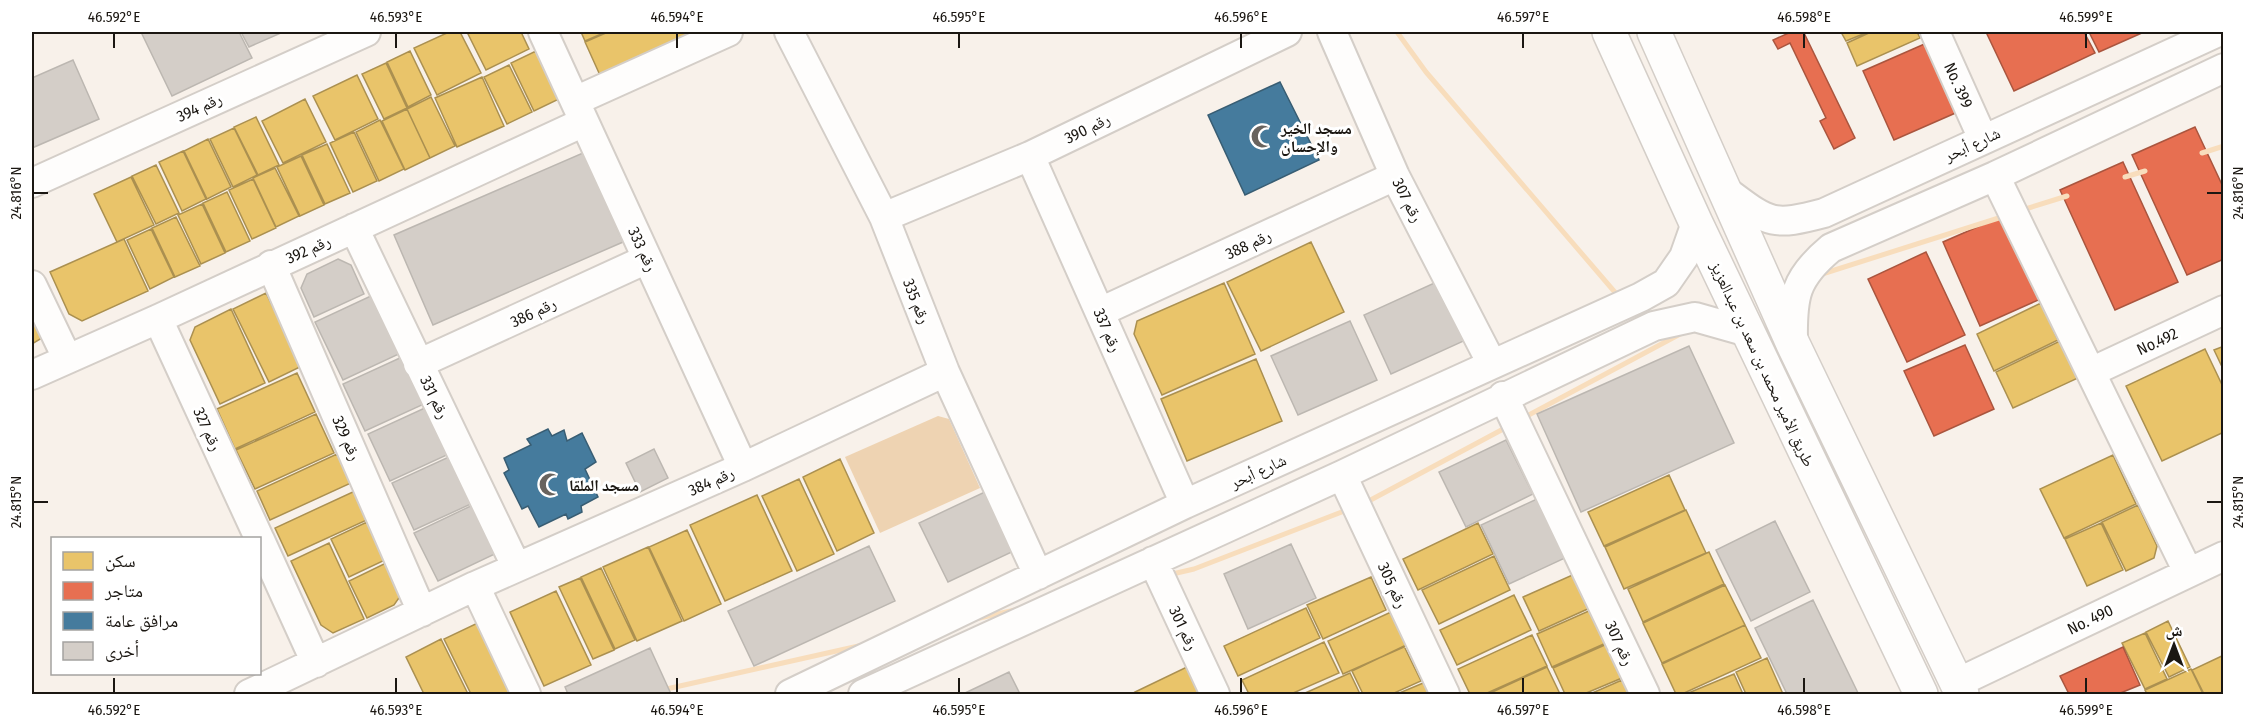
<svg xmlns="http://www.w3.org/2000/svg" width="2255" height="726" font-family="'Fira Sans Condensed','Noto Naskh Arabic',sans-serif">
<rect width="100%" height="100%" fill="#f8f1ea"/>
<path fill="#eed3b2" d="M938 416 949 419 980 488 880 533 845 457Z"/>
<path fill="#e9c46a" stroke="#ab9050" stroke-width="1.5" d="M449 32H460L481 73 437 95 414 48Z
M467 32H521L529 49 486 70Z
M581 32H606L585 41Z
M608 32H685L689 41 608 77 599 73 585 42Z
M1841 32H1868L1846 41Z
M1871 32H1917L1920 38 1857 66 1847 43Z
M410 51 431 95 408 107 387 62Z
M536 51 559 99 534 111 511 63Z
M386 63 407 108 384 119 362 74Z
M509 65 532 112 507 124 484 77Z
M357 75 378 119 335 140 313 96Z
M482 77 504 126 457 147 435 98Z
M431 97 455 146 430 158 407 109Z
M305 99 326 142 283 163 262 121Z
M407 109 430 158 405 170 382 121Z
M256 117 279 165 258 175 234 127Z
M380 120 404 169 379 181 356 132Z
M234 128 257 175 233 187 210 139Z
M354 132 377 181 353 192 330 143Z
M208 139 231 187 207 199 184 151Z
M327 144 350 193 325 204 302 155Z
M183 151 206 199 182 211 159 162Z
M301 156 324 205 300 216 277 167Z
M156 165 179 213 156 224 132 176Z
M275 168 299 216 276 227 253 178Z
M131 177 154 225 117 242 94 194Z
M253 179 276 228 252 239 229 190Z
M227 192 250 241 226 252 203 203Z
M202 204 225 253 201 264 178 215Z
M176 217 200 266 175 277 152 228Z
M151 229 174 277 150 289 127 240Z
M124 239 148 291 82 321 69 314 50 272Z
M1311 242 1344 312 1261 351 1227 282Z
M1224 283 1255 354 1162 395 1134 334 1137 321Z
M266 293 302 366 269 382 233 309Z
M2041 303 2058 340 1994 371 1977 334Z
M231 309 265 383 220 404 190 340 195 327Z
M32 317 42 338 32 344Z
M2060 341 2078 378 2013 408 1996 372Z
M2224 346V371L2214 350Z
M2205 349 2224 389V432L2162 461 2126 386Z
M1256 359 1282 421 1187 461 1161 399Z
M297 373 315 412 235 449 217 409Z
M316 414 334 453 255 489 236 450Z
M337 454 351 483 270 520 257 491Z
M2113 455 2136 504 2064 538 2040 489Z
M840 459 874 533 837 551 803 477Z
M1669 475 1685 510 1604 546 1588 512Z
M799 479 834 554 797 571 762 496Z
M355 491 369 519 288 556 275 528Z
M757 495 792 571 725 601 690 525Z
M2138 505 2157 546 2154 558 2126 571 2102 522Z
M1686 510 1706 553 1624 589 1605 547Z
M367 522 385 560 349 577 331 539Z
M1478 523 1493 554 1418 590 1403 559Z
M2101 523 2123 570 2087 586 2065 539Z
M687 530 721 604 684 621 649 547Z
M329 543 364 619 333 633 321 625 291 561Z
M648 547 682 621 637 641 603 567Z
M1709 552 1724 584 1643 622 1628 589Z
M1494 556 1510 590 1439 624 1422 590Z
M386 563 401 595 394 605 367 618 349 581Z
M601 568 635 640 615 649 581 577Z
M1577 573 1592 607 1539 631 1523 597Z
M1371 577 1386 610 1323 639 1307 605Z
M580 578 614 650 593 659 559 587Z
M1725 585 1745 625 1662 663 1643 623Z
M556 591 591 665 544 686 510 612Z
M1514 595 1531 630 1457 665 1440 630Z
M1306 608 1320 638 1238 676 1224 646Z
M1591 610 1606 643 1552 667 1537 634Z
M1391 612 1406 646 1343 674 1328 641Z
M484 620 515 694H471L444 639Z
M2168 621 2190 667 2169 677 2146 632Z
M1745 625 1761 658 1682 694H1676L1662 664Z
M2145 633 2167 679 2145 689 2122 643Z
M1532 635 1547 666 1485 694H1470L1458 669Z
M441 639 468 694H424L406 657Z
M1324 642 1339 673 1291 694H1249L1242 680Z
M1607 644 1622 678 1584 694H1565L1553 668Z
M1404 646 1421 681 1392 694H1363L1352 671Z
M2224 655V694H2204L2192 670Z
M1767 658 1783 694H1746L1736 672Z
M1189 666 1203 694H1137L1135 692Z
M1547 667 1560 694H1488Z
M2191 669 2203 694H2147L2145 690Z
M1350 673 1360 694H1303Z
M1734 674 1743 694H1686Z
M1622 680 1629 694H1590Z
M1428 681 1434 694H1397Z"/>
<path fill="#e76f51" stroke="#aa553e" stroke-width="1.5" d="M1791 32 1804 33 1855 138 1834 149 1820 121 1826 118 1790 43 1778 49 1773 40Z
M1986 32H2084L2095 53 2014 91Z
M2089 32H2144L2099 52Z
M1929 42 1960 111 1894 140 1863 71Z
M2195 127 2224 189V259L2187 275 2132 155Z
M2123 162 2178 282 2115 310 2060 190Z
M2007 214 2045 297 1980 326 1943 242Z
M1926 252 1965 335 1907 362 1868 279Z
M1965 345 1994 409 1934 436 1904 371Z
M2123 647 2140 685 2118 694H2069L2060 676Z"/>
<path fill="#457b9d" stroke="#385d73" stroke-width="1.5" d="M1280 82 1319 160 1245 195 1208 115Z
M548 429 552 436 564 430 567 441 582 433 596 462 585 469 598 497 581 506 582 512 568 519 566 514 539 527 528 506 522 509 504 473 509 470 504 458 531 445 527 439Z"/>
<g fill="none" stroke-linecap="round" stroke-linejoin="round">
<path stroke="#f8ddbc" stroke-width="5" d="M1397 32 1426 72 1619 297
M2202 153 2224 146
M2125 177 2145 171
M2022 210 2067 196
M1819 275 2005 216
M1523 418 1682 333
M1365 503 1507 427
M1168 575 1194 569 1347 510
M975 619 1015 610
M662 690 863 645"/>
</g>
<path fill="#d4cec8" stroke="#bcb7b1" stroke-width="1.5" d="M141 32H239L252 58 172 96Z
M241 32H283L249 47Z
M73 60 99 119 32 148V78Z
M583 153 623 242 433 325 394 235Z
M338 259 351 265 364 294 314 317 301 288 307 274Z
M1441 280 1468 339 1391 374 1364 315Z
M373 295 401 353 343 380 315 322Z
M1350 321 1377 380 1298 415 1271 356Z
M1689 346 1734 443 1581 512 1537 414Z
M402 357 424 404 365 431 343 384Z
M427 407 449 454 390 481 368 434Z
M1506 440 1533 494 1466 527 1439 472Z
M654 449 668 478 640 492 626 463Z
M451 456 473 503 414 530 392 483Z
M987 491 1016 550 948 582 919 523Z
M1537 499 1565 558 1509 584 1481 525Z
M475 504 499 552 438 581 414 533Z
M1775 521 1810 592 1751 621 1716 550Z
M1291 544 1316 598 1248 629 1224 574Z
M869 546 895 601 754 666 728 611Z
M1813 600 1858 693 1854 694H1787L1755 628Z
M650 648 671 694H568L565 687Z
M1009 672 1020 694H963Z"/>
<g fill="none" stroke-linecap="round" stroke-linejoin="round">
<defs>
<path id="minor" d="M543 32 743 467
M789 32 884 217 945 372 1038 575
M1332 32 1395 176 1492 364
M1935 32 1983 139
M575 101 728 32
M1030 156 1185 504
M1995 176 2188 572
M32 183 366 32
M1726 191C1769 223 1771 227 1824 213L2218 32
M884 217 1030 156 1287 32
M354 228 516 566
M271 265 422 612
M32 285 67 358
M1100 312 1395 176
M158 319 259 538
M1793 342C1792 296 1795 278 1831 248L1995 176 2224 68
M418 364 647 259
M2091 372 2224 310
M32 375 158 319 584 122
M1503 396 1645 694
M1342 475 1445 694
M260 540 316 663
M1153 561 1215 694
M475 586 526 694
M1957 683 2224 556
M249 694 475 586 743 467 945 372
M790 694 1185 504 1641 297 1666 283 1684 257 1696 223
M863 694 1342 475 1654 326 1695 317 1748 332"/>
<path id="major" d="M1609 32 1696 223 1921 694
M1654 32 1793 344 1962 694"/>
</defs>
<use href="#minor" stroke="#d4cec8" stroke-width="32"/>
<use href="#major" stroke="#d4cec8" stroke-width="36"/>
<use href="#minor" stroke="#fefdfc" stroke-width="28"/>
<use href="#major" stroke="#fefdfc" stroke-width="33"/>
</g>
<path fill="none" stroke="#1b1712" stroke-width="2" d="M114 33V48M396 33V48M677 33V48M959 33V48M1241 33V48M1523 33V48M1804 33V48M2086 33V48M33 193H48M2207 193H2222M33 502H48M2207 502H2222M114 678V693M396 678V693M677 678V693M959 678V693M1241 678V693M1523 678V693M1804 678V693M2086 678V693"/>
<defs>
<symbol id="mosque-bare" viewBox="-9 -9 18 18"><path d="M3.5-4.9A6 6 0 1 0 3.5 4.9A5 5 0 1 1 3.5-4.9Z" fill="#68635e" stroke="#fff" stroke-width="2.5" paint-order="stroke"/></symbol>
</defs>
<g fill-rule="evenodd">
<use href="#mosque-bare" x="1246" y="120" width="33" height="33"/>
<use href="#mosque-bare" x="534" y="468" width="33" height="33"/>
</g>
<g text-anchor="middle" stroke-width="6" stroke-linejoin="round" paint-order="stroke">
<g font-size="16" fill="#1b1712" stroke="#fff">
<text transform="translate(1959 85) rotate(66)" y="6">No. 399</text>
<text transform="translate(199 107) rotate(-24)" y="6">رقم 394</text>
<text transform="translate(1087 128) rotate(-26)" y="6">رقم 390</text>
<text transform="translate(1972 144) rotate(-25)" y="6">شارع أبحر</text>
<text transform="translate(1408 200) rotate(63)" y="6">رقم 307</text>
<text transform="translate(1248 244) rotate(-25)" y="6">رقم 388</text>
<text transform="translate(308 249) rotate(-24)" y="6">رقم 392</text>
<text transform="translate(643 249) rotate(65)" y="6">رقم 333</text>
<text transform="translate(917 301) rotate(68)" y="6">رقم 335</text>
<text transform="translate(533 312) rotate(-25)" y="6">رقم 386</text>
<text transform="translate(1108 330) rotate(66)" y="6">رقم 337</text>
<text transform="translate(2157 341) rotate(-25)" y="6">No.492</text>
<text transform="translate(1763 364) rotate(65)" y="6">طريق الأمير محمد بن سعد بن عبدالعزيز</text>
<text transform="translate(435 397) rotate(64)" y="6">رقم 331</text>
<text transform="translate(208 429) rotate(65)" y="6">رقم 327</text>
<text transform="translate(347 438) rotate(66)" y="6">رقم 329</text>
<text transform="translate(1258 471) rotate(-25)" y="6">شارع أبحر</text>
<text transform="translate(711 481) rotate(-24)" y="6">رقم 384</text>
<text transform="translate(1393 585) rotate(65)" y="6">رقم 305</text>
<text transform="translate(2090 619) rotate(-26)" y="6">No. 490</text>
<text transform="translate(1184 628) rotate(65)" y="6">رقم 301</text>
<text transform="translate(1620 643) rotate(65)" y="6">رقم 307</text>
</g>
<g font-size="16" font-weight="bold" fill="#1b1712" stroke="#fff" text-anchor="start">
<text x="1281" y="134">مسجد الخير<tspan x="1281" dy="18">والإحسان</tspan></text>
<text x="569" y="491">مسجد الملقا</text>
</g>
</g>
<rect width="2255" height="726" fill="none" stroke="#ffffff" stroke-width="66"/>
<rect x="51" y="537" width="210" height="138" fill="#ffffff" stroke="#a4a2a0" stroke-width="1.5"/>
<rect x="63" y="552" width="30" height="18" fill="#e9c46a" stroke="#a4a2a0" stroke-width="1.5"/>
<text x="105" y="567" font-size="18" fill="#1b1712">سكن</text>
<rect x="63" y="582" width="30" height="18" fill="#e76f51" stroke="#a4a2a0" stroke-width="1.5"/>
<text x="105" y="597" font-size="18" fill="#1b1712">متاجر</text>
<rect x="63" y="612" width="30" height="18" fill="#457b9d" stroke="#a4a2a0" stroke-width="1.5"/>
<text x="105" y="627" font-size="18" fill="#1b1712">مرافق عامة</text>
<rect x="63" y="642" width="30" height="18" fill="#d4cec8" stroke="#a4a2a0" stroke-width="1.5"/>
<text x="105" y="657" font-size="18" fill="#1b1712">أخرى</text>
<g transform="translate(2174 645)" stroke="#ffffff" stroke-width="4.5" paint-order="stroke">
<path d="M0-4.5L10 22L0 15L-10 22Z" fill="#1b1712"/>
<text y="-9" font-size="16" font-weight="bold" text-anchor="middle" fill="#1b1712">ش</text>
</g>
<rect x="33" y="33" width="2189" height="660" fill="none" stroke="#1b1712" stroke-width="2"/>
<g font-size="15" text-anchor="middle" fill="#1b1712">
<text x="114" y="22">46.592°E</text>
<text x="396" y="22">46.593°E</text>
<text x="677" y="22">46.594°E</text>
<text x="959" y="22">46.595°E</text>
<text x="1241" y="22">46.596°E</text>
<text x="1523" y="22">46.597°E</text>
<text x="1804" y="22">46.598°E</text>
<text x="2086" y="22">46.599°E</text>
<text transform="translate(16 193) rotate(-90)" y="5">24.816°N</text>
<text transform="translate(2238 193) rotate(-90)" y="5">24.816°N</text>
<text transform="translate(16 502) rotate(-90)" y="5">24.815°N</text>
<text transform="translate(2238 502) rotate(-90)" y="5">24.815°N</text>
<text x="114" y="715">46.592°E</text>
<text x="396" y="715">46.593°E</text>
<text x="677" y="715">46.594°E</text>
<text x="959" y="715">46.595°E</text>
<text x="1241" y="715">46.596°E</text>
<text x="1523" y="715">46.597°E</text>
<text x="1804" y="715">46.598°E</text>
<text x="2086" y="715">46.599°E</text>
</g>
</svg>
